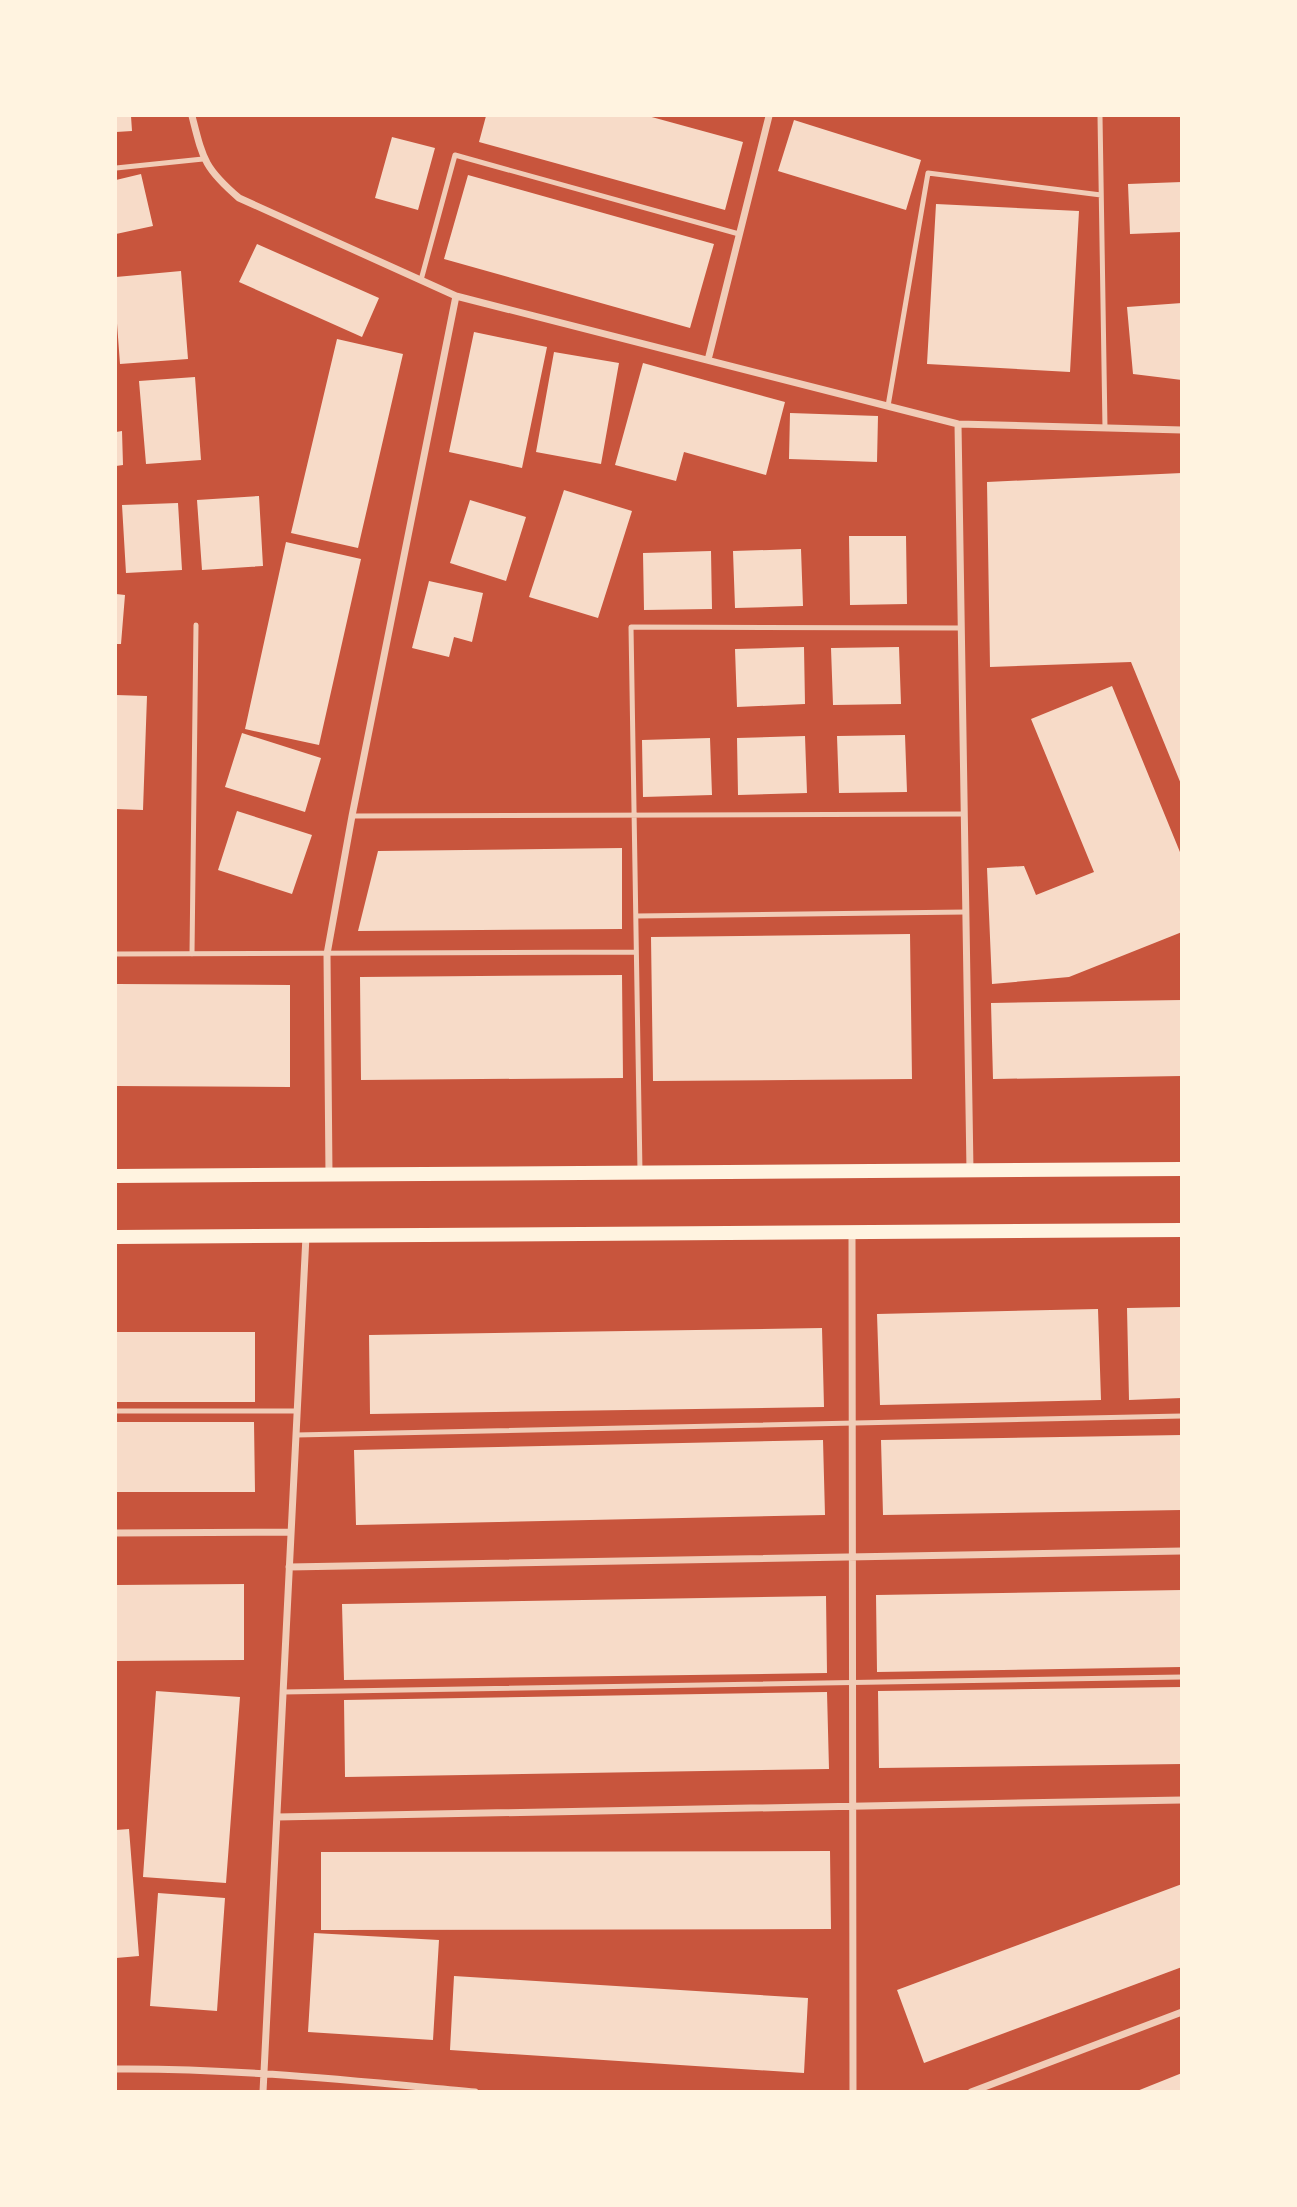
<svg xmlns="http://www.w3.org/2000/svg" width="1297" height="2207" font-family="'Public Sans',sans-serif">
<rect width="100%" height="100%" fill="#c8553d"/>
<path fill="#f7dbc8" d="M116 116H131L132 131 116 132Z
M486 116H648L743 142 725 210 479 142Z
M794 120 921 160 906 210 778 171Z
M392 137 435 148 418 210 375 198Z
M141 174 153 226 116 234V180Z
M468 175 714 244 690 328 444 259Z
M1182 182V232L1130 234 1128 184Z
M936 204 1079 211 1070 372 927 364Z
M257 244 379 298 362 337 239 282Z
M181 271 188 359 120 364 116 310V277Z
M1182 303V380L1133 374 1127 307Z
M474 332 547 347 522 468 449 452Z
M337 339 403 354 358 548 291 533Z
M554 352 619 363 601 464 536 452Z
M643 363 785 402 766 475 684 452 676 481 615 465Z
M195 377 201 460 146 464 139 381Z
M790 413 878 416 877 462 789 459Z
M122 431 123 465 116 466V432Z
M1182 473V784H1181L1131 662 990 667 987 482Z
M564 490 632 511 598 618 529 597Z
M259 496 263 566 202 570 197 500Z
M470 500 526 517 506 581 450 563Z
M178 503 182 570 126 573 122 505Z
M849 536H906L907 604 850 605Z
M286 542 361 559 319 745 245 729Z
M801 549 803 606 735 608 733 551Z
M711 551 712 609 644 610 643 553Z
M429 581 483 593 472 642 454 637 449 657 412 648Z
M116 594 125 595 121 644H116Z
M804 647 805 704 737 707 735 649Z
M899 647 901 704 833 705 831 648Z
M1112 686 1182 857V932L1069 977 992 984 987 868 1024 866 1036 895 1094 872 1031 719Z
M116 695 147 696 143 810 116 809Z
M242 733 321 758 305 812 225 787Z
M905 735 907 792 839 793 837 736Z
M805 736 807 793 738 795 737 738Z
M710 738 712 795 643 797 642 740Z
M237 811 312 835 292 894 218 870Z
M622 848V929L358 931 378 851Z
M910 934 912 1079 653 1081 651 937Z
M622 975 623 1078 361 1080 360 977Z
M116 984 290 985V1087L116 1086Z
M1182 1000V1076L993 1079 991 1003Z
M1182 1307V1398L1129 1400 1127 1308Z
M1098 1309 1101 1400 880 1405 877 1314Z
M822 1328 824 1407 370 1414 369 1335Z
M116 1332H255V1402H116Z
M116 1422H254L255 1492H116Z
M1182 1435V1510L883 1515 881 1440Z
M823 1440 825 1515 356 1525 354 1450Z
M244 1584V1660L116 1661V1585Z
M1182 1590V1667L877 1672 876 1595Z
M826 1596 827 1673 344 1680 342 1604Z
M1182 1687V1764L879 1768 878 1691Z
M156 1691 240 1697 226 1883 143 1877Z
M827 1692 829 1769 345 1777 344 1700Z
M129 1829 139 1956 116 1958V1830Z
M830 1851 831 1929 321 1930V1852Z
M1182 1884V1967L924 2063 897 1990Z
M158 1893 225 1898 217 2011 150 2006Z
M314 1933 439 1940 433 2040 308 2032Z
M454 1976 808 1998 804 2073 450 2050Z
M1182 2073V2092H1137V2091Z"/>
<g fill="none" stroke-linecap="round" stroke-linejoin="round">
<path stroke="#f1ccb7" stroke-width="5" d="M1100 116 1105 428
M116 168 203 159
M421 280 455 155 739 234
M888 406 928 173 1101 195
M352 816 964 814
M636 916 966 912
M116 954 636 952
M192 954 196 625
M640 1172 631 627 961 628
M116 1411H297
M296 1435 1182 1416
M283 1692 1182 1677"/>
<path stroke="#f1ccb7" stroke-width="7" d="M192 116C203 159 204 168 239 198L456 296 958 424 1182 430
M708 360 769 116
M958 424 970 1170
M329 1175 327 954 352 816 456 296
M852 1233 853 2092
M116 1533 291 1532
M289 1567 1182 1551
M277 1817 1182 1800
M116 2069C236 2068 355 2081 475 2092
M263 2092 306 1236
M971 2092 1182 2012"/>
<path stroke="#fff3e0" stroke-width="14" d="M116 1176 1182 1169
M116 1237 1182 1230"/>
</g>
<rect width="1297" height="2207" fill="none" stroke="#fff3e0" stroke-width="234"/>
</svg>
